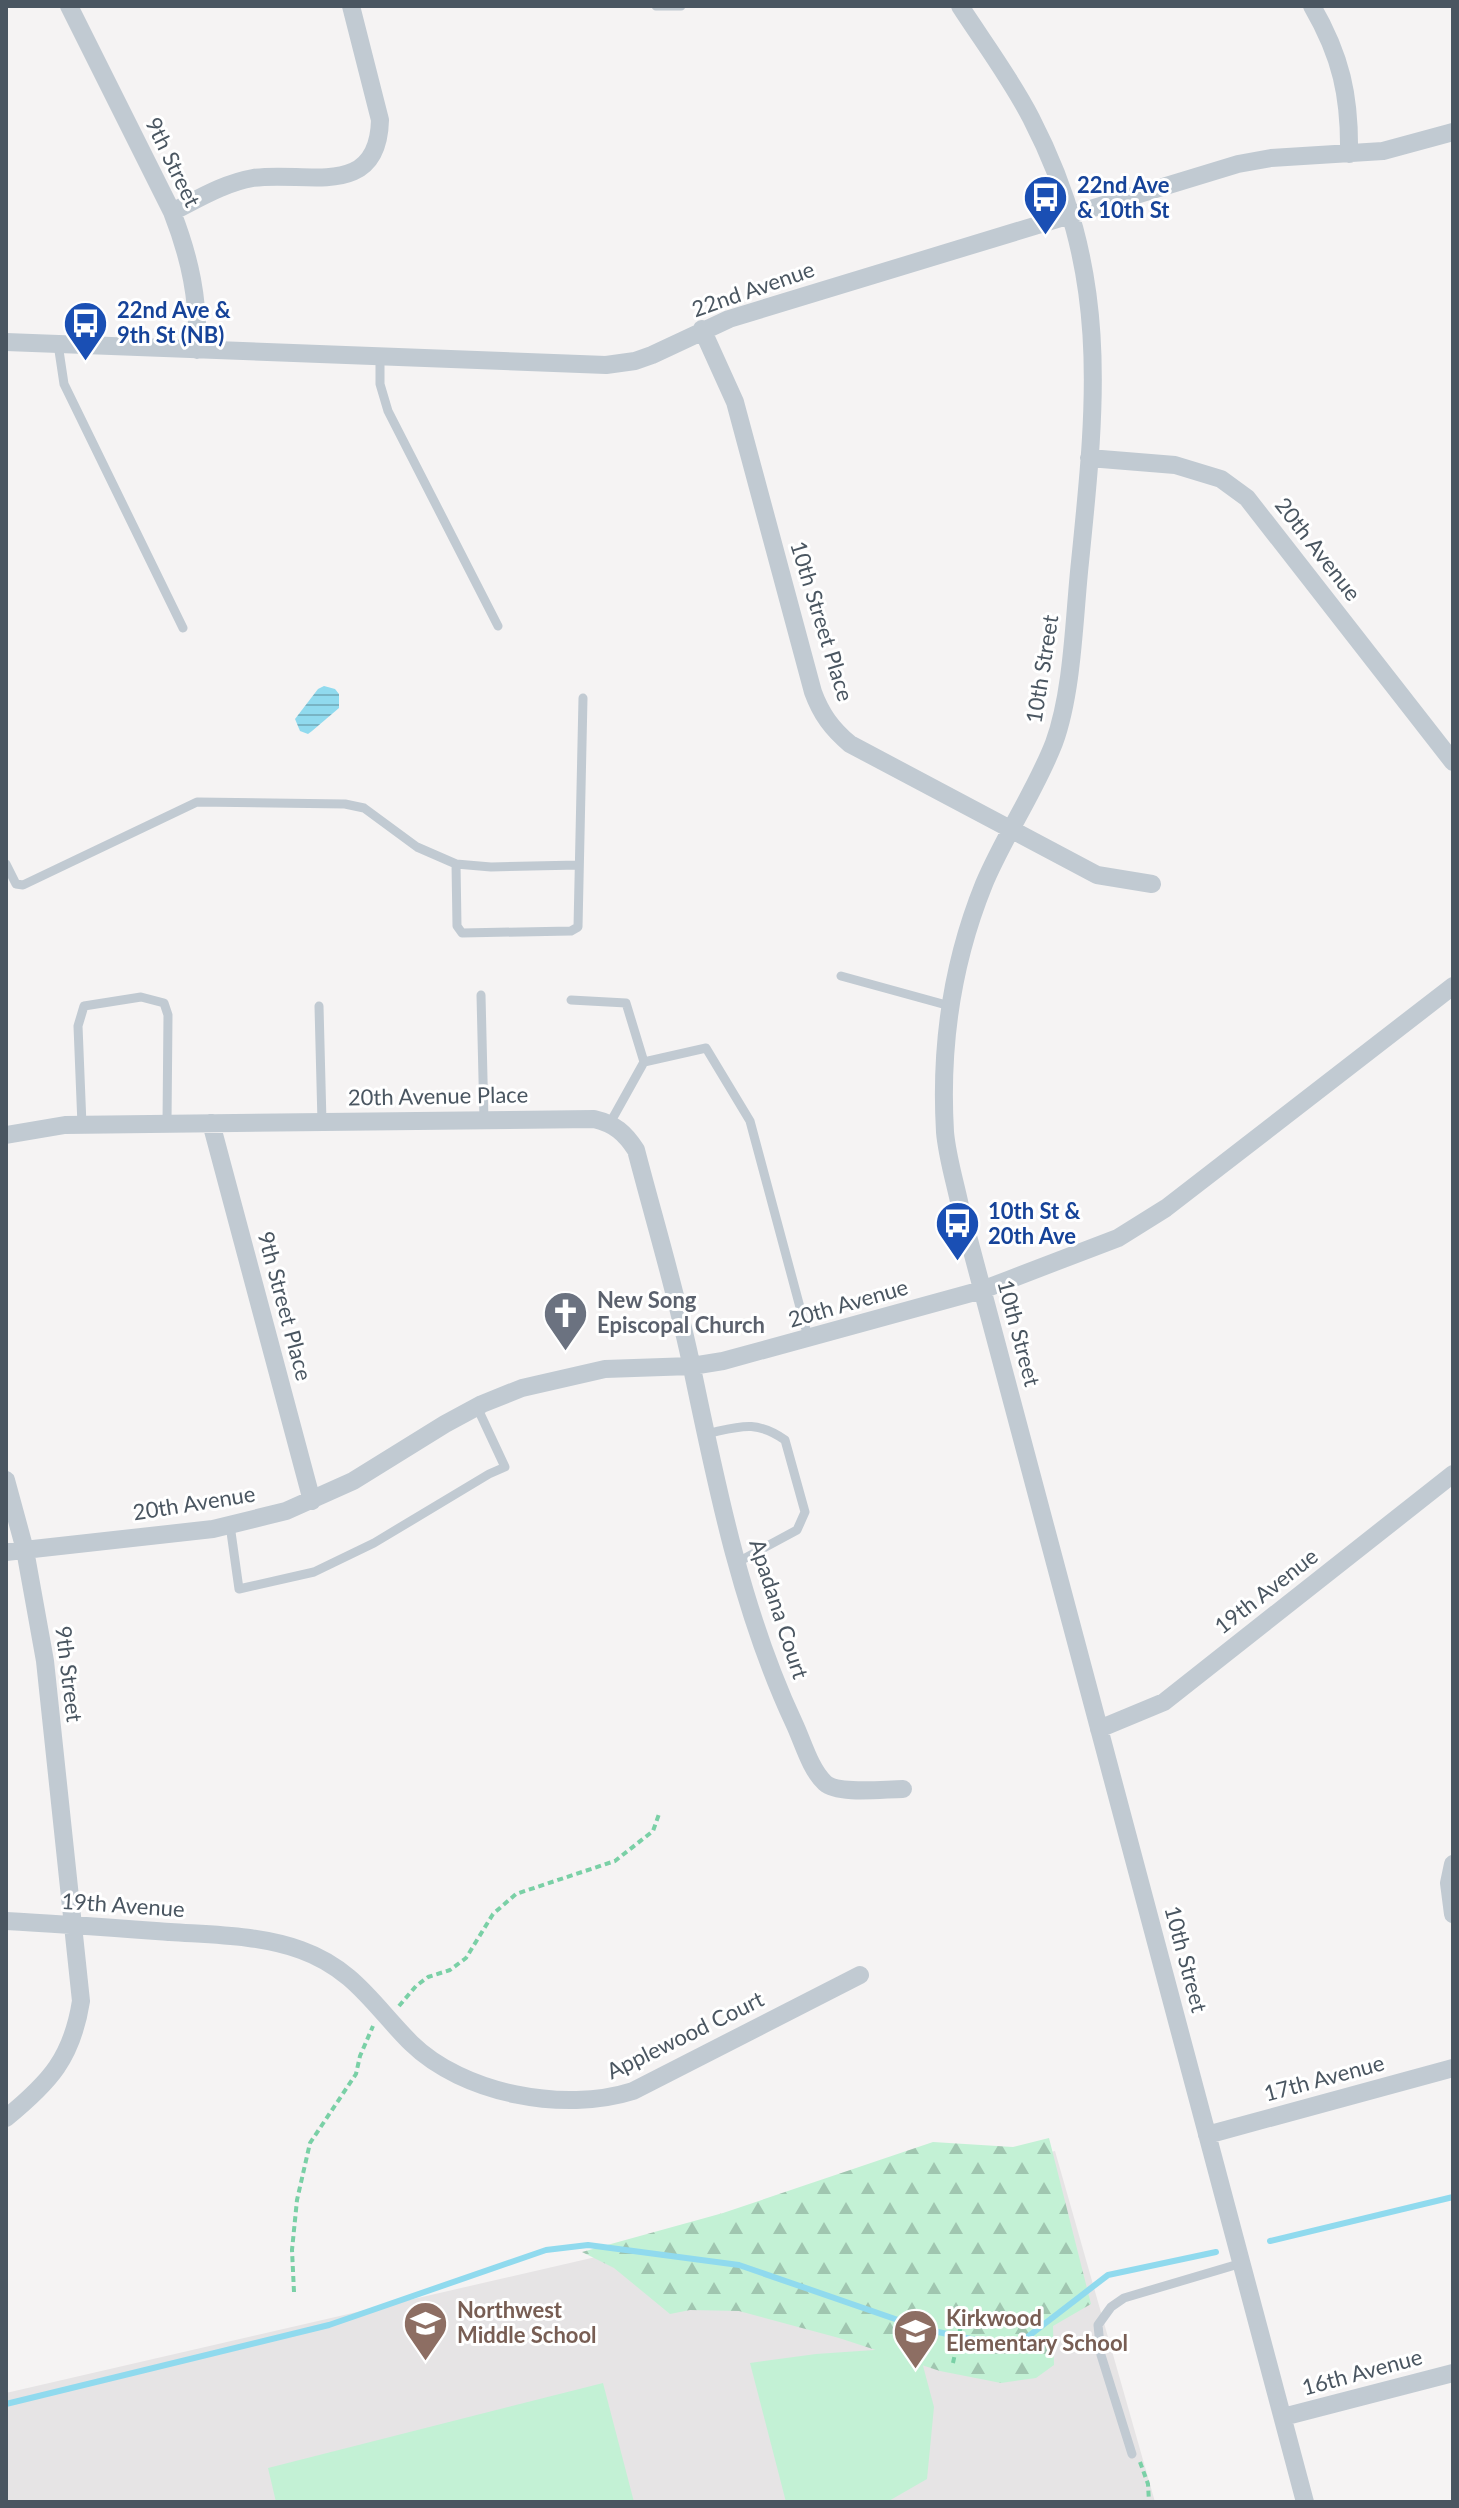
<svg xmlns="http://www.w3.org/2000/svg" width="1459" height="2508" font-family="Lato,sans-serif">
<defs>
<pattern id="forest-firs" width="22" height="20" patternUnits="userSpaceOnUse" patternTransform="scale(2)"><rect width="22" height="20" fill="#c3f1d5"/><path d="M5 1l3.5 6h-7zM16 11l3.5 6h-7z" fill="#a0c6b0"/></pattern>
<pattern id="water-rules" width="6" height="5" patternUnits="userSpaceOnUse" patternTransform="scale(2)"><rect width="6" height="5" fill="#90daee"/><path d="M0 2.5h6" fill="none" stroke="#78b4c4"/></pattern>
</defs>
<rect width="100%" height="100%" fill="#f5f3f3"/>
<path fill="#e6e4e5" d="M1055 2151 1155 2502H6V2393Z"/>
<path fill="url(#forest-firs)" d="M1049 2138 1091 2304 1053 2326 1054 2365 1036 2378 1001 2383 940 2371 839 2338 739 2311 690 2310 670 2314 614 2268 582 2252 723 2213 933 2142 1013 2147Z"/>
<path fill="#c3f1d5" d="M918 2347 934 2407 927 2479 887 2502H786L750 2363 816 2354Z
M603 2383 634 2502H276L268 2468Z"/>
<path fill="url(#water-rules)" d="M324 686 335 689 339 694V708L312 731 308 734 300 731 295 719 318 689Z"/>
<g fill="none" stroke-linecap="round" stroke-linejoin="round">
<path stroke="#90daee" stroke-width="6" d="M1270 2241 1453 2197
M6 2404 329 2325 546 2250 588 2245 739 2265 924 2329 1013 2348 1108 2275 1216 2252"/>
<path stroke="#7ad0a6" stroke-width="4" stroke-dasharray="6 4" stroke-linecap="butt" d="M399 2006 416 1986 428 1977 450 1970 466 1958 493 1914 516 1894 615 1861 653 1831 659 1814
M294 2292 292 2250 297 2200 310 2143 356 2074 360 2056 373 2026
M953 2363 964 2311
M1140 2462 1148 2484 1149 2502"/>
<path stroke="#c1cad2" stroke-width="9" d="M656 6H681
M58 344 64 384 183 628
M380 357V384L388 411 498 626
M6 864 16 884 23 885 197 802 345 804 364 808 417 847 456 864 457 926 462 933 571 931 578 927 583 698
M456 864 491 867 579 865
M841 976 950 1006
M481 995 484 1120
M571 1000 626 1003 644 1062 610 1123
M319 1006 322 1122
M644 1062 706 1048 750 1121 808 1337
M82 1125 78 1026 84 1006 141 997 164 1003 168 1015 167 1123
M705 1434C739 1427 755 1419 785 1440L805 1512 797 1530 738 1562
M230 1525 239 1589 314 1572 374 1543 489 1474 505 1467 477 1407
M1132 2454 1101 2355 1098 2325 1111 2307 1124 2298 1242 2263"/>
<path stroke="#c1cad2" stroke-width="18" d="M69 6 172 212C190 258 199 300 197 350
M960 6C984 43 1011 79 1031 118 1110 271 1097 396 1080 562 1074 617 1073 691 1054 743 1035 792 1004 836 984 884 952 963 940 1047 945 1132 947 1156 955 1182 960 1206L1305 2502
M1312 6C1341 56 1350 96 1349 154
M172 212C198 199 224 183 253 178 305 170 378 201 380 120L351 6
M702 329 735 402 813 692C821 714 832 729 850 744L1097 875 1152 884
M6 342 606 365 635 361 652 355 729 319 1238 164 1271 158 1383 151 1453 132
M1089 458 1175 465 1221 479 1247 498 1453 762
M211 1123 312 1501
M6 1135 65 1125 594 1119C615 1124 625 1133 636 1150 655 1223 677 1295 692 1368 717 1488 742 1612 794 1723 803 1742 810 1769 825 1783 838 1795 884 1789 903 1789
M6 1480 25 1550 45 1661 81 2001C72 2058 50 2082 6 2118
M6 1552 213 1529 286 1511 353 1481 445 1424 482 1404 522 1388 605 1369 692 1366 723 1361 982 1290 1118 1238 1166 1208 1453 986
M1099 1729 1164 1702 1453 1474
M1453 1864 1449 1883 1453 1914
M6 1921C61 1924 115 1928 170 1932 214 1935 259 1935 301 1950 354 1969 374 2006 411 2043 463 2094 564 2113 633 2091L860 1975
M1207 2135 1453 2068
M1283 2417 1453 2373"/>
</g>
<defs>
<symbol id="bus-pin" viewBox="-11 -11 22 30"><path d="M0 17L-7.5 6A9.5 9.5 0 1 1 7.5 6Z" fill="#1a4fb4" stroke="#fff"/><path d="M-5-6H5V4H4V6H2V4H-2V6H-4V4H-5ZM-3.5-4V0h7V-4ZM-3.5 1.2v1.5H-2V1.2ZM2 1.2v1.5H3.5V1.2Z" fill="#fff"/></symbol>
<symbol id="church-pin" viewBox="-11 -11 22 30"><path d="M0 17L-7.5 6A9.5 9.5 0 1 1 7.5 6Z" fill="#6b7280" stroke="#fff"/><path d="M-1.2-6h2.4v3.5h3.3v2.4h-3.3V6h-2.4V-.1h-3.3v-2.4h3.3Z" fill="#fff"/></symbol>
<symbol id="school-pin" viewBox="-11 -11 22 30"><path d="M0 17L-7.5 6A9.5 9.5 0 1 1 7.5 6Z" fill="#8d6e63" stroke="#fff"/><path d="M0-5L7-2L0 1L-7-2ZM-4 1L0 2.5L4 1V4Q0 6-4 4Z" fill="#fff"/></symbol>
</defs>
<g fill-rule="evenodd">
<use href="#bus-pin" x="1020" y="172" width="51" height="69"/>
<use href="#bus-pin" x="60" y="298" width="51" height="69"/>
<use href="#bus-pin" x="932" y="1198" width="51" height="69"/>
<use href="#church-pin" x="540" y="1288" width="51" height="69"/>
<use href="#school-pin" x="400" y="2298" width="51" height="69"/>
<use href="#school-pin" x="890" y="2306" width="51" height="69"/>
</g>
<g text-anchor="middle" stroke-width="6" stroke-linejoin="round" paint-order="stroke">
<g font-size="22" fill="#4a5661" stroke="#fff">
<text transform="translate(173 162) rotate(64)" y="8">9th Street</text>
<text transform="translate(753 289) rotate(-19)" y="8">22nd Avenue</text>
<text transform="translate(1318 549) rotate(52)" y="8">20th Avenue</text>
<text transform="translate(822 621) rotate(73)" y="8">10th Street Place</text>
<text transform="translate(1042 669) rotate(-81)" y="8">10th Street</text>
<text transform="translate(438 1096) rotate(-1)" y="8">20th Avenue Place</text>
<text transform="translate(848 1303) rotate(-16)" y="8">20th Avenue</text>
<text transform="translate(285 1306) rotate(75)" y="8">9th Street Place</text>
<text transform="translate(1019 1333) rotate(75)" y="8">10th Street</text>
<text transform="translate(194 1503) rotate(-9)" y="8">20th Avenue</text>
<text transform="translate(1266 1591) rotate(-38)" y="8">19th Avenue</text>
<text transform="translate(779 1609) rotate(72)" y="8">Apadana Court</text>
<text transform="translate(69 1674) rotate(83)" y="8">9th Street</text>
<text transform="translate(123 1905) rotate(4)" y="8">19th Avenue</text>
<text transform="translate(1186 1959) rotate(75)" y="8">10th Street</text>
<text transform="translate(685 2035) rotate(-26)" y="8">Applewood Court</text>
<text transform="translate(1324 2078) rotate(-15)" y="8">17th Avenue</text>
<text transform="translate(1362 2372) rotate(-15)" y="8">16th Avenue</text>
</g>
<g font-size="22" font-weight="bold" fill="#164399" stroke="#fff" text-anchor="start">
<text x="1077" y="193">22nd Ave<tspan x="1077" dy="25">&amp; 10th St</tspan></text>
<text x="117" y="318">22nd Ave &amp;<tspan x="117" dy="25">9th St (NB)</tspan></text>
<text x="988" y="1219">10th St &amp;<tspan x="988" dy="25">20th Ave</tspan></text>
</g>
<g font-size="22" font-weight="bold" fill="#5b616d" stroke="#fff" text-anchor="start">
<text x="597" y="1308">New Song<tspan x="597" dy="25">Episcopal Church</tspan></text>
</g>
<g font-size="22" font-weight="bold" fill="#785e54" stroke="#fff" text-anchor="start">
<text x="457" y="2318">Northwest<tspan x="457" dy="25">Middle School</tspan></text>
<text x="946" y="2326">Kirkwood<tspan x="946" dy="25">Elementary School</tspan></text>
</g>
</g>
<rect width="1459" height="2508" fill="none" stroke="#4a5661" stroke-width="16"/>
</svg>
